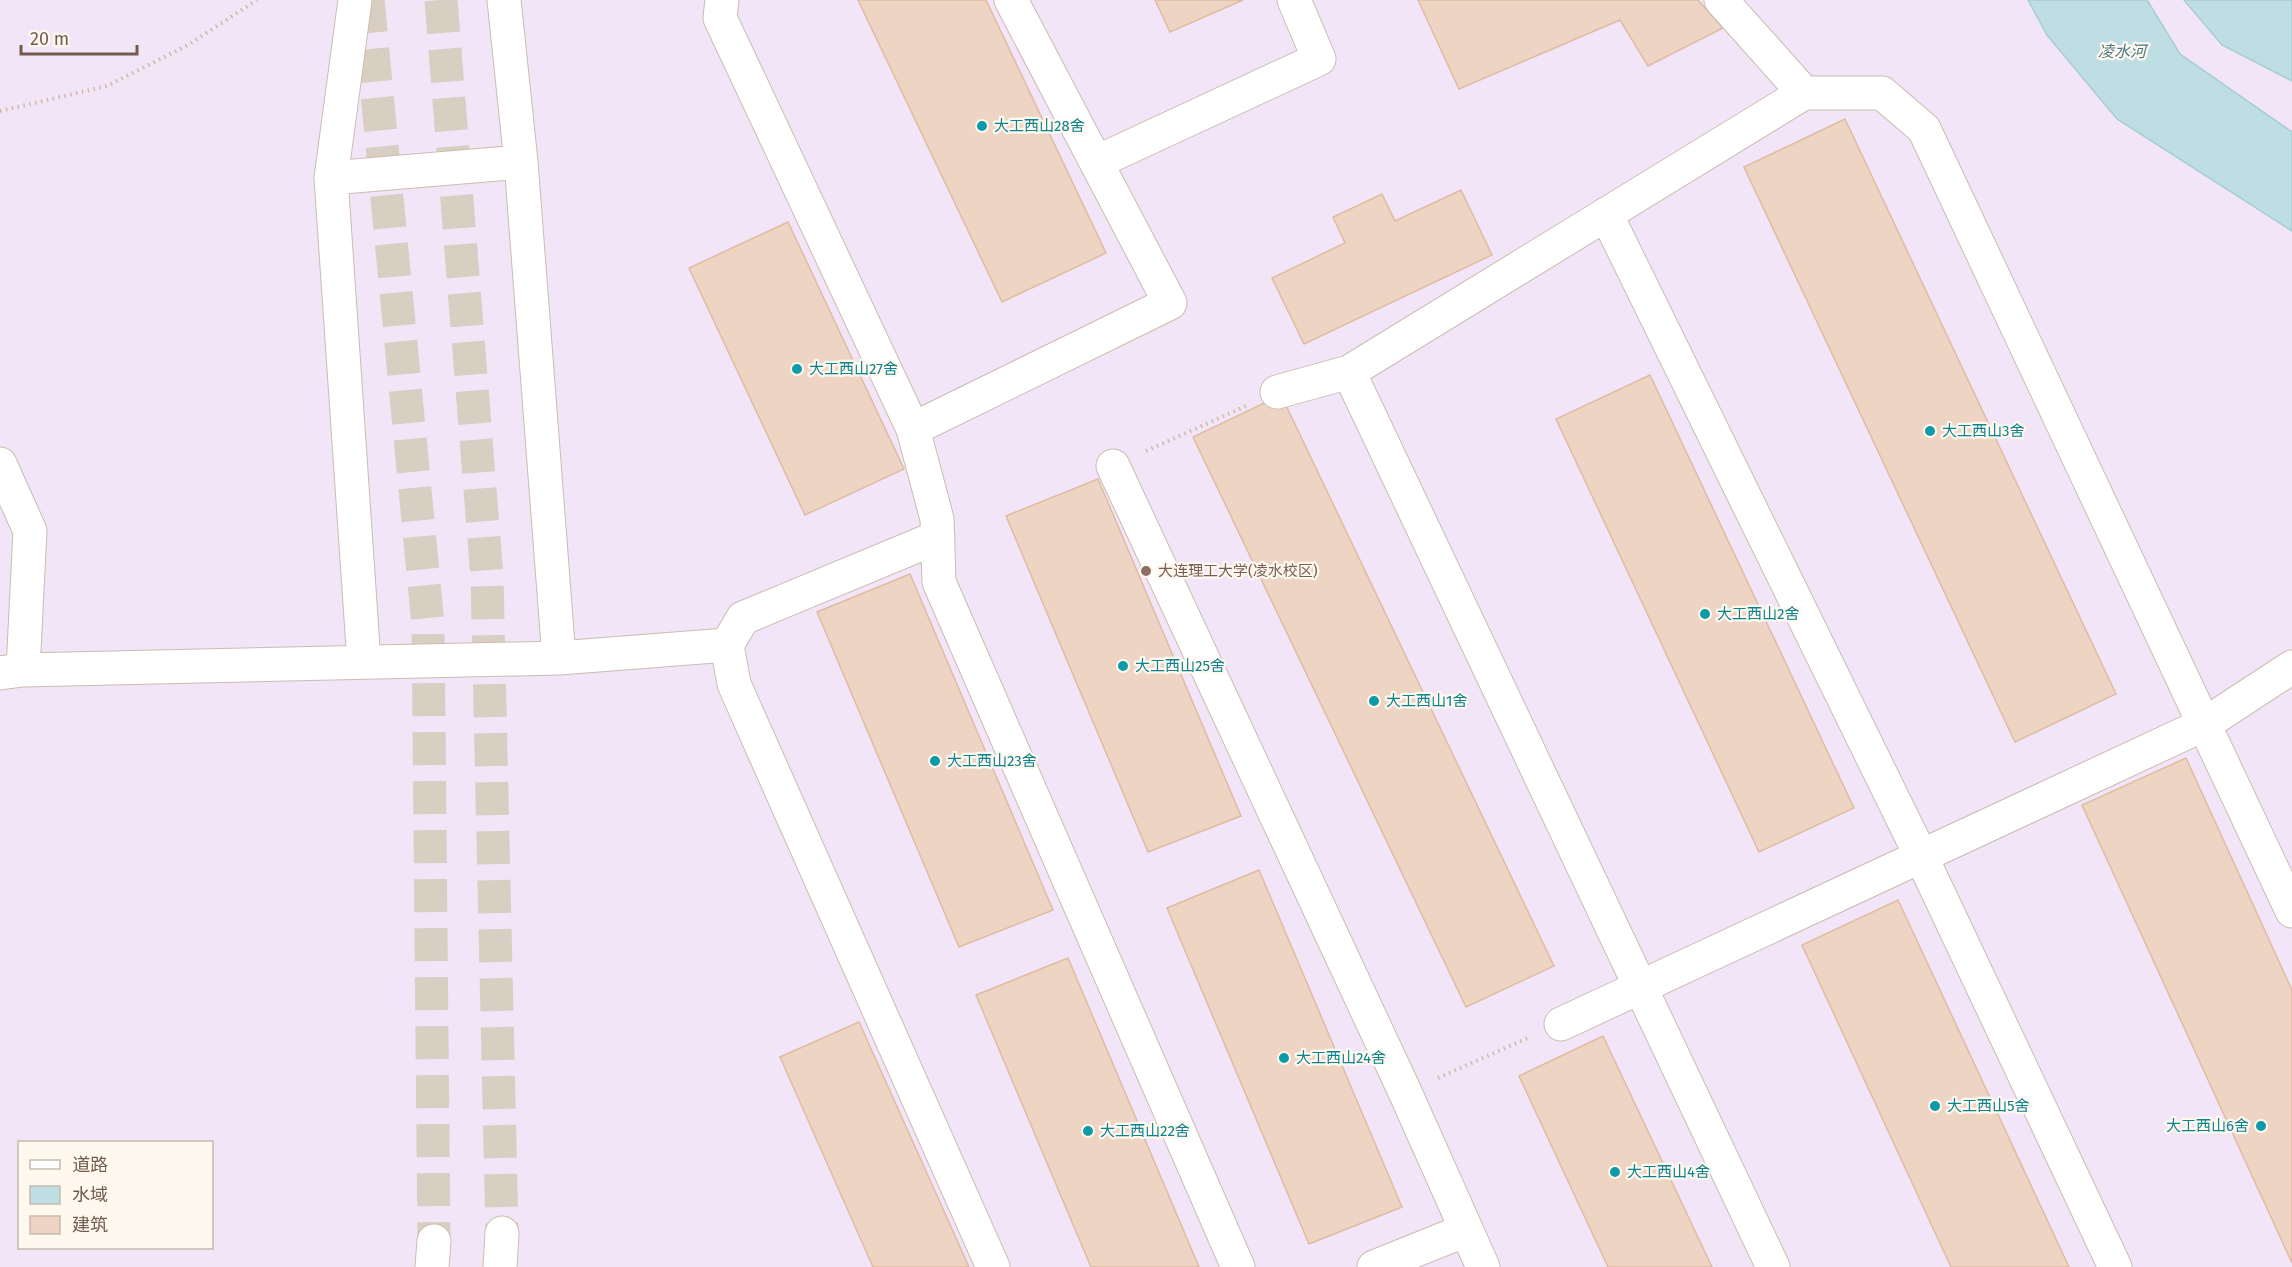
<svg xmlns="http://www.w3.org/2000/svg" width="2292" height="1267" font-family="'Fira Sans','Noto Sans SC',sans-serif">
<rect width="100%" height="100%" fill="#fbf4e9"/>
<path fill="#f1e5f7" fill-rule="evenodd" d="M0 0H2292V1267H0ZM20 1142H212V1248H20Z"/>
<path fill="#bfdee3" stroke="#a6cdd4" stroke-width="1.5" d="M2028 0H2147L2180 54 2292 132V231L2117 119 2047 35Z
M2184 0H2292V81L2222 45Z"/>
<path fill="#eed4c3" stroke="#e0bba4" stroke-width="1.5" d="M858 0H986L1106 253 1002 302Z
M1155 0H1243L1170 32Z
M1418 0H1698L1723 28 1648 66 1620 20 1459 89Z
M1845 119 2116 694 2015 742 1744 167Z
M1461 190 1492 255 1304 344 1272 278 1345 243 1333 217 1382 194 1395 221Z
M788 222 904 469 805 515 689 268Z
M1650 375 1854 808 1759 852 1556 419Z
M1281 395 1554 966 1466 1007 1193 437Z
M1098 479 1241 816 1148 852 1006 516Z
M910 574 1053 910 959 947 817 612Z
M2186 758 2292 990V1263L2082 805Z
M1259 870 1402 1207 1309 1244 1167 908Z
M1898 900 2069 1267H1951L1802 945Z
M1068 958 1199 1267H1091L976 995Z
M859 1022 969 1267H873L780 1057Z
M1603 1036 1712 1267H1608L1519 1076Z"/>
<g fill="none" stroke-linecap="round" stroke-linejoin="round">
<path stroke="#d9cec2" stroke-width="33" stroke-dasharray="33 16" stroke-linecap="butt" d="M368 0 428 625 434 1241
M441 0 487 577 502 1233"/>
<defs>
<path id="street" d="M355 0 331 178 364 662
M504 0 521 162 559 658
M722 0 720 18 913 429 1170 303 1011 0
M1721 0 1804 93H1882L1924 129 2292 911
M1097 162 1319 59 1294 0
M331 178 521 162
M1606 214 1921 856 2115 1267
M1277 392 1349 372
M913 429 937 519 939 582 1238 1267
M0 464 30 531 23 670 0 673
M1113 466 1405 1092 1483 1267
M938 537 743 618 727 645 734 684 993 1267
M23 670 559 658 727 645
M1561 1024 2205 724 2292 667
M1374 1267 1466 1230
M1773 1267 1349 372 1804 93"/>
<path id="secondary" d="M432 1267 434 1241
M500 1267 502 1233"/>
</defs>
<use href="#street" stroke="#ccbcb0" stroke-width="35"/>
<use href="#secondary" stroke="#cfbdad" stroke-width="35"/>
<path stroke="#d3b8a5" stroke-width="4" stroke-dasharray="1.5 4.5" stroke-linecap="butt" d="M0 111 107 86 188 45 257 0
M1146 451 1246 406
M1438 1078 1530 1037"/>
<use href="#street" stroke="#fff" stroke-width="33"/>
<use href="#secondary" stroke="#fff" stroke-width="33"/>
</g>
<g fill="#0f9aa8" stroke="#fef8ef" stroke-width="2">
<circle cx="982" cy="126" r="6"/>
<circle cx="797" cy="369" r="6"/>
<circle cx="1930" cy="431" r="6"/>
<circle cx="1705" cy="614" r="6"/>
<circle cx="1123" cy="666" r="6"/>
<circle cx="1374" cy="701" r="6"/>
<circle cx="935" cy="761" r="6"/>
<circle cx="1284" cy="1058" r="6"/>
<circle cx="1935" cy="1106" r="6"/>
<circle cx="2261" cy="1126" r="6"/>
<circle cx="1088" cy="1131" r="6"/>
<circle cx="1615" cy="1172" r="6"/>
</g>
<circle fill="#8d6e63" stroke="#fef8ef" stroke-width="2" cx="1146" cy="571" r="6"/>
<g text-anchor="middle" stroke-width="4.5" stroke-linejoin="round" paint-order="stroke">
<g font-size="15" fill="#0d838f" stroke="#fef8ef" text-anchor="start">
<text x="994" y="131">大工西山28舍</text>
<text x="809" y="374">大工西山27舍</text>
<text x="1942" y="436">大工西山3舍</text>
<text x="1717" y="619">大工西山2舍</text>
<text x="1135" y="671">大工西山25舍</text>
<text x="1386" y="706">大工西山1舍</text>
<text x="947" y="766">大工西山23舍</text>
<text x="1296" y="1063">大工西山24舍</text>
<text x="1947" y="1111">大工西山5舍</text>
<text x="2249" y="1131" text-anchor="end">大工西山6舍</text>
<text x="1100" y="1136">大工西山22舍</text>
<text x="1627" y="1177">大工西山4舍</text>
</g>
<g font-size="15" fill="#785e54" stroke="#fef8ef" text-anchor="start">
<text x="1158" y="576">大连理工大学(凌水校区)</text>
</g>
<g font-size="16" font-style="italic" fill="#4a7a85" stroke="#fef8ef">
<text x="2122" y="57">凌水河</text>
</g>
</g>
<rect x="18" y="1141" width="195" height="108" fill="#fef8ef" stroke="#c6baaf" stroke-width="1.5"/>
<rect x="30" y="1160" width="30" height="9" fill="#ffffff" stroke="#c6baaf" stroke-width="1.5"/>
<text x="72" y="1171" font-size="18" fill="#735c4e">道路</text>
<rect x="30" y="1186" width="30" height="18" fill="#bfdee3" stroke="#c6baaf" stroke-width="1.5"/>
<text x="72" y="1201" font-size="18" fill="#735c4e">水域</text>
<rect x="30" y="1216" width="30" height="18" fill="#eed4c3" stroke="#c6baaf" stroke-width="1.5"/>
<text x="72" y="1231" font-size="18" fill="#735c4e">建筑</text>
<path d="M21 45v9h116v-9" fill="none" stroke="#735c4e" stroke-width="3"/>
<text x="30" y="45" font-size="18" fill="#735c4e" stroke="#fef8ef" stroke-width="4.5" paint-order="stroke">20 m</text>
</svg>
